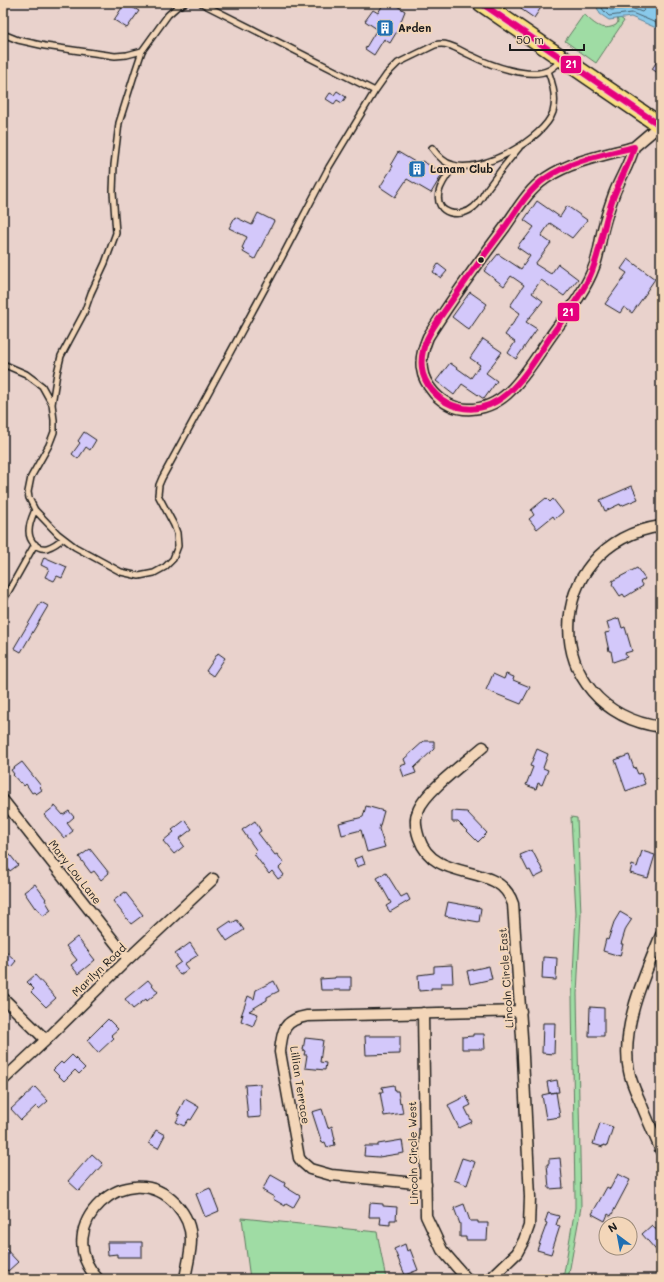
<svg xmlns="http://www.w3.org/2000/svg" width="664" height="1282" font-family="Mali,sans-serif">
<rect width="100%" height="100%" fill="#e9d2cc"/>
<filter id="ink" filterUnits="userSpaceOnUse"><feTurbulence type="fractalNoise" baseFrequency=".025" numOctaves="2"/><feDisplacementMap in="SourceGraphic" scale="8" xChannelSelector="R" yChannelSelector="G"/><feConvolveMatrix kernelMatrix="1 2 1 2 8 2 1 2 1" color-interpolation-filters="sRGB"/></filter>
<g filter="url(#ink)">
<path fill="#9fdca4" stroke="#5e7c60" d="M584 14C594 24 602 32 616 25L618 22 617 16H618L624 21 596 63 565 41Z
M571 817 577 818 581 914 577 994 581 1207 568 1279H563L575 1208V1198L572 996 576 913Z
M242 1218 377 1232 386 1279H250Z"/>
<path fill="#89c9ea" stroke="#5d8498" d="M595 3H647L661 8V30L631 17 609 20 600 14Z"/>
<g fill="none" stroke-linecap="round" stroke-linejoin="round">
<path stroke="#48616e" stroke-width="1" d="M599 3 604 11 609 16 632 13 661 25
M605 3 607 8 611 10 631 8 642 12 644 10 643 3"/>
</g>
<path fill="#d3c8fa" stroke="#1c1c1c" d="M125 3 139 11 127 28 114 20Z
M384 3H392L405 11 401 21 402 23 390 43 384 39 374 55 365 49 377 29 365 21 373 10 378 13Z
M525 3H544L534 18 521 9Z
M661 55V75L652 69Z
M337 91 346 97 342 103 337 100 334 104 326 99 330 93 334 95Z
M398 152 420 165 422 161 443 173 431 193 407 179 395 197 380 187 393 166 391 164Z
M537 201 560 217 567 206 587 220 572 238 550 223 541 236 551 243 535 264 551 274 558 264 578 279 564 296 541 280 532 293 543 301 526 322 537 329 516 359 508 353 515 342 505 335 520 313 510 306 524 285 511 276 504 286 484 271 498 254 521 269 530 256 517 247 523 239 524 240 534 227 524 220Z
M258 213 274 221 255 259 243 252 244 249 242 248 247 237 229 228 235 217 252 225Z
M628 259 655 279 646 292H647L632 313 624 307 620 313 605 304 627 273 621 269Z
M438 264 447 271 441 278 433 272Z
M470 292 487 304 469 330 452 317Z
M483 339 502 352 486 373 497 381 484 399 462 384 454 395 436 381 450 363 471 378 480 365 470 358Z
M84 432 96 440 90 450 86 447 78 459 72 454 80 443 78 441Z
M632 486 638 499 621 506 620 504 605 511 600 500Z
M546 498 550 502 553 499 563 512 555 519 553 516 537 529 529 519 534 515 531 510Z
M44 557 67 567 62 578 57 576 54 581 45 577 49 569 41 565Z
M637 568 645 579 640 582 643 586 625 597 623 594 620 596 612 584 613 583 612 581Z
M41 602 48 606 21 652 14 648Z
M619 618 622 628 625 627 632 651 625 653 627 657 613 662 611 651H609L605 633 610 632 607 622Z
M218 653 225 658 213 676 206 671Z
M493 674 504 679 506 674 514 677 513 680 530 687 521 704 486 690Z
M424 741H434V749L414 768 416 773 404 777 400 766 406 764 404 759Z
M537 749 548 754 543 768 548 770 542 785 538 783 536 789 526 785 533 767 530 766Z
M629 755 634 768 635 767 638 774 641 773 645 784 626 791 615 760Z
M22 762 41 786 40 787 42 790 36 794 34 792 32 793 26 784 24 786 21 782 20 783 13 775 14 774 11 770Z
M55 806 63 815 69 811 74 817 67 823 73 831 64 838 44 815Z
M366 806 384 811 379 829 385 847 367 852 361 830 342 835 339 823 363 817Z
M452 811 467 812 487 833 478 842 458 822H452Z
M185 820 192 829 179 839 184 846 174 854 163 841 174 832 172 830Z
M255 821 261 831 258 833 275 855 277 854 284 863 279 868 284 875 278 879 272 871 269 874 254 854 257 851 242 830Z
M3 846 18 865 10 871 3 862Z
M90 849 109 873 101 880 94 871 91 873 79 857Z
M532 850 544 873 534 878 530 870 528 871 520 855Z
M642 851 655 855 648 878 630 873 632 865 637 867Z
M362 856 365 864 357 867 354 859Z
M386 873 401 897 407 894 410 900 390 912 386 906 391 903 377 878Z
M35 884 46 899 45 900 51 910 43 916 36 907 35 908 24 892Z
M125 892 143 915 131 924 113 901Z
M448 902 481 908 479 922 445 916Z
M620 912 632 919 626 928 621 944H623L620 956 603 951 606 939 608 940 614 922Z
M237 920 244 930 227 941 219 929 231 921 232 923Z
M77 937 95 960 78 974 71 965 77 960 66 946Z
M190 943 198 955 184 964 188 969 180 975 174 967 181 962 175 954Z
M3 949 16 961 11 967 3 960Z
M543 957 557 958 556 980 542 979Z
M452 965 453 983H441V988H431V990L419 991 418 975 434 973V966Z
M489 966 492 979 470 984 467 971Z
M35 975 56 998 46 1007 31 992 34 989 27 982Z
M335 977H351V990H321L320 979 335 978Z
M148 980 158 992 147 1001 146 999 133 1009 125 999Z
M274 981 279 991 267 997V1000L249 1011 258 1014 253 1026 241 1021 243 1014 241 1016 248 996 254 999 256 990Z
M590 1007 604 1008V1036H589Z
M108 1019 118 1029 111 1035 114 1038 98 1053 87 1040Z
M543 1023H555L554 1054 542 1053Z
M473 1034H484L485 1049H462V1037L473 1036Z
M365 1036H400V1054L366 1055Z
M305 1038 323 1040 320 1062 326 1063 325 1070 305 1068 307 1055H304L305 1051 303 1050Z
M72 1055 85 1068 79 1074 75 1070 64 1081 53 1070 61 1062 63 1064Z
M557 1080 559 1092 549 1093 547 1082Z
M260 1084 261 1117 248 1118 245 1085Z
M394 1085 395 1091H398L400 1103 401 1102 403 1113 384 1116 380 1092H383L382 1087Z
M35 1087 48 1101 39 1109 36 1106 21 1120 11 1109Z
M556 1092 560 1117 546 1119 542 1095Z
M466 1096 471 1105 465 1108 472 1122 459 1128 448 1105Z
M185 1099 199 1107 191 1120 189 1119 184 1126 176 1122 180 1115 177 1114Z
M322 1109 328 1128 332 1126 335 1140H334L335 1145 327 1147 325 1142 322 1143 312 1112Z
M600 1123 613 1127 607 1146 603 1145V1147L593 1144Z
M156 1130 165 1135 158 1148 149 1143Z
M402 1140 404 1153 379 1157 364 1156 365 1146H378V1144Z
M92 1154 103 1164 79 1191 68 1181Z
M462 1158 475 1162 467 1185 454 1180Z
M560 1158 563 1188 549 1189 547 1164H549V1159Z
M618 1174 630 1180 611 1216 608 1214 605 1221 592 1214 607 1187 610 1189Z
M271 1175 285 1183 284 1186 300 1196 293 1208 286 1204 285 1206 273 1199 274 1197 262 1190Z
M210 1188 219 1211 205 1217 196 1194Z
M370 1203 383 1204V1206L397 1207 396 1220H390V1225L380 1224 381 1217H369Z
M464 1204 470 1221H478V1223H488L487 1240H466V1237H460V1224L454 1208Z
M548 1213 559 1216 556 1225 560 1226 551 1254 537 1250 547 1223 545 1222Z
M652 1225 661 1235V1256L642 1234Z
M107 1242H142V1257H117V1254L108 1255Z
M405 1244 407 1251 410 1249 418 1270 405 1275 394 1249Z
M3 1246 18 1262 8 1271 3 1266Z"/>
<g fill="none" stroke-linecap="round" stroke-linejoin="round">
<defs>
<path id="lane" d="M185 3 178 6 168 15 142 51 136 69 119 123 114 165 113 192 116 233 105 263 91 293 84 313 61 356 57 373 52 404 54 420V432L49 445 31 477 28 492 29 498 35 510 58 534 75 547 121 572 139 576 154 573 165 567 173 559 178 546 177 533 174 525 158 495 159 485 162 478 282 257 329 167 375 91 201 3
M3 34 18 40 45 46 115 56 127 55 142 51
M375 91 387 74 398 63 435 45C448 41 460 51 472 56 490 65 530 80 549 70 553 68 557 64 561 61
M432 148C437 155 444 163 453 165 481 174 544 139 553 112 557 98 553 84 548 71
M454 166C449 173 441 183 439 192 434 215 461 219 474 207 480 202 483 195 487 189 497 175 508 161 519 148
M3 364 26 374 42 386 52 404
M35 510C32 517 29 523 29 531 29 541 37 550 47 548 53 546 59 542 63 538
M3 601 35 544"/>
<path id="street" d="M634 147C630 163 620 178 614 194 610 205 606 217 603 229 600 241 599 255 594 267 585 292 566 315 551 336 539 353 528 372 513 388 491 412 457 418 434 393 428 386 423 378 422 369 420 358 424 347 428 337 452 299 478 263 505 227 517 210 528 190 546 178 571 161 605 155 634 147Z
M634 147 661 124
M661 526C539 545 538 710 661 727
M483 747C466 762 425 791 418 811 414 819 416 829 419 838 435 886 499 859 513 904L522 1037 530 1197 529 1226 524 1240 517 1253 490 1279
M3 800 128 959
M661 935C645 974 620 1028 629 1071 631 1083 637 1094 642 1106 648 1121 655 1136 661 1151
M3 998 46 1040
M423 1013 426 1216 442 1250 467 1279
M3 1080 46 1040 128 959 213 879
M426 1184 331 1175 310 1169 302 1162 299 1158 280 1052C282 1030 284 1020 307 1016L521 1011
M98 1279C48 1226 129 1153 176 1204 185 1214 191 1227 191 1240 191 1253 187 1266 185 1279"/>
<path id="primary" d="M481 3 661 126"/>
</defs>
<use href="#lane" stroke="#1c1c1c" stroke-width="8"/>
<use href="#street" stroke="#1c1c1c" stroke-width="13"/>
<use href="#primary" stroke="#1c1c1c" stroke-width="19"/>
<use href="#lane" stroke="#f3d6b9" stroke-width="5"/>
<use href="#street" stroke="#f3d6b9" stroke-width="10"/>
<use href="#primary" stroke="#fbe180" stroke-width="16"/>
<defs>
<path id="bus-1" d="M481 3 661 126
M634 147C628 168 616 186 610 207 602 230 600 254 590 276 580 298 565 316 551 336 530 366 504 419 458 407 442 403 428 390 423 374 420 362 422 350 427 339 432 328 441 316 448 306 466 280 484 255 503 230 516 212 527 191 546 178 572 160 604 155 634 147Z"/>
</defs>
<use href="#bus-1" stroke="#f3d6b9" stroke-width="9"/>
<use href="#bus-1" stroke="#e5007d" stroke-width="6"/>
</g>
</g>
<defs>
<symbol id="building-square" viewBox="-11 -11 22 22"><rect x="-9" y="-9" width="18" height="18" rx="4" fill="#1f6fb2" stroke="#f3d6b9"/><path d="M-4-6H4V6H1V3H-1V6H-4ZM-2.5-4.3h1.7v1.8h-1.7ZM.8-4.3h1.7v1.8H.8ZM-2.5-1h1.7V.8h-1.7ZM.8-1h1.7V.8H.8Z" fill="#fff"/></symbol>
</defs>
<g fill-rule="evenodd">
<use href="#building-square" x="375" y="18" width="20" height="20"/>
<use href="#building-square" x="407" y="159" width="20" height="20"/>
</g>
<circle fill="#1c1c1c" stroke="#f3d6b9" stroke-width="1.5" cx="481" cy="260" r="3.5"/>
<g text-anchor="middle" stroke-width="4" stroke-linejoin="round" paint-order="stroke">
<g font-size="11" font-weight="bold" fill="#1c1c1c" stroke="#f3d6b9" text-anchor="start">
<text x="398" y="32">Arden</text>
<text x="430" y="173">Lanam Club</text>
</g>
<g font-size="11" fill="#1c1c1c" stroke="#f3d6b9">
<text transform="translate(75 872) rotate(52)" y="4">Mary Lou Lane</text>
<text transform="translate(99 970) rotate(-44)" y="4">Marilyn Road</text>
<text transform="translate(506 978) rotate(-94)" y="4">Lincoln Circle East</text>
<text transform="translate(300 1085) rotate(81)" y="4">Lillian Terrace</text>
<text transform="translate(413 1153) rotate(-91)" y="4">Lincoln Circle West</text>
</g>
</g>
<g stroke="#f3d6b9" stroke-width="1.5">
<rect x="560" y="55" width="22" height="19" rx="4" fill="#e5007d"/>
<rect x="557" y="302" width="23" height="20" rx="4" fill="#e5007d"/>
</g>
<g font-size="11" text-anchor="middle" font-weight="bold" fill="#fff">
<text x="571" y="68">21</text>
<text x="568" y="316">21</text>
</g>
<rect width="664" height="1282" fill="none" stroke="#f3d6b9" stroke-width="16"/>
<rect x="8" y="8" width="648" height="1266" fill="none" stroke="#1c1c1c" stroke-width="1.5" filter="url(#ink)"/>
<g transform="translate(618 1236) rotate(328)"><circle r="19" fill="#f3d6b9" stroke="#9d8c7a"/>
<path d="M0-3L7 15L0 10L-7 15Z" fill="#1f6fb2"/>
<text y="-6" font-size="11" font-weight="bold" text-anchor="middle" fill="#1c1c1c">N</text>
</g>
<path d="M510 44v6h74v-6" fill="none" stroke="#1c1c1c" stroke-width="2"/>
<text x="516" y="44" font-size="12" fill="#1c1c1c" stroke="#f3d6b9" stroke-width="3" paint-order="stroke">50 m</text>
</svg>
